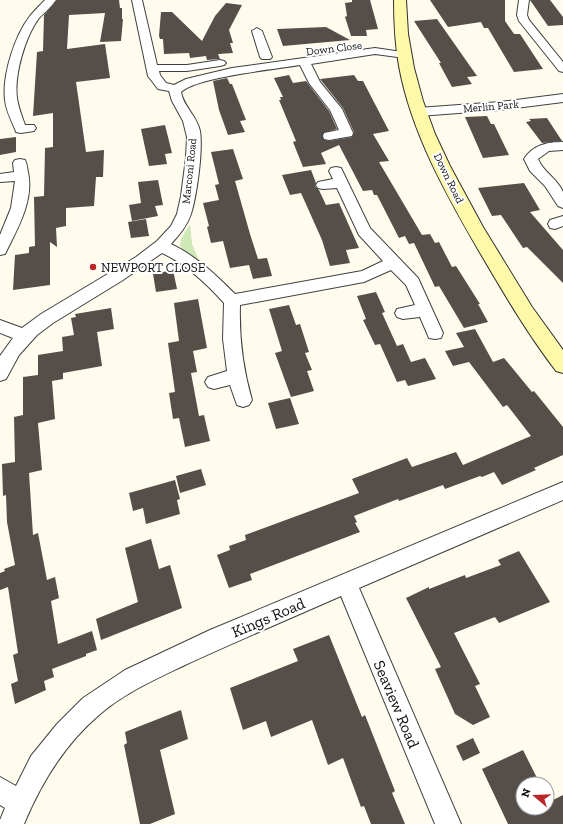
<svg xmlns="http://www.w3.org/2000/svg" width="563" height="824" font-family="'Zilla Slab',serif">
<rect width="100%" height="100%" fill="#fffced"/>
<path fill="#cee8b7" d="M190 224 192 244 200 263 186 253 180 246 181 239Z"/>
<path fill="#554e49" d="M57 0H119L120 8H122V19H123L121 41 100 42 105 13 69 15 67 49 105 44 110 78 76 82 86 152 104 150 103 177H96L94 206 66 208V226L56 228 57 247 50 242V285L13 290 15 255 29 253V247L35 246 34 197 44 196 45 148 53 147V113L33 116 37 52 43 51 44 15Z
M352 0H370L378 29 366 30 367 36H351L345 17 347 16 345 3 352 2Z
M430 0H505V21L514 34H520L543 69 514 72 488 28H484L481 22 448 27Z
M530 0H550L563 17V25L548 26Z
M226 3 242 5 229 30 233 43H230L233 53 218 54 220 59 207 60 206 56 190 58 189 53 164 54 163 39H160L159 36 161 12H172L202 41 215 16Z
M437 19 477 76 467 77 472 84 452 87 439 63H441L414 21Z
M326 27 350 40 283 46 277 29Z
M289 75 293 83 306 81 329 111 337 129 323 133V139L329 141 352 137 354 132 343 108 320 79 354 75 358 81H363L389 131 373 134 389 161 379 162 422 235 430 234 435 243 439 242 452 267 456 266 480 304H478L488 322 464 328 439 286 435 287 414 243 409 244 405 236 399 238 377 195H374L372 190 363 191 339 145 321 153 326 164 303 167 293 142 296 141 279 100H281L280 97H283L274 78Z
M227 78 230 84H232L246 120 240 121 245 132 228 135 219 110 213 81Z
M487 116 491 124H494L509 155 483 158 465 117Z
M547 118 562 141 542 143 526 122 531 121 529 119Z
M165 125 172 153 165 154 167 164 149 166 141 129Z
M16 137V152L0 155V139Z
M233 149 243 179 235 181 250 234 258 259 267 258 272 276 253 279 249 265 230 268 223 241 211 243 207 227 209 226 203 203 219 200 215 185 219 184 211 152Z
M311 170 316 183 315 186 319 190 326 205 339 203 359 248 346 250 350 263 330 266 322 240 301 193 290 195 282 175Z
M158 180 163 205 155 206 158 216 132 221 129 205 141 203 138 182Z
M524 183 540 210 530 212 563 250V283L527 247 523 248 501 215 492 216 478 188Z
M146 219 149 236 131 238 128 222Z
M173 270 177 289 156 292 153 274Z
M376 292 385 312 382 313 397 346 403 344 411 362 425 358 436 379 408 386 405 380 397 382 380 344 375 345 363 320 366 319 357 296Z
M198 299 207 348 193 351 197 372 191 373 199 416 204 415 210 441 185 447 179 418 173 419 169 393 175 392 168 343 179 341 174 303Z
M289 305 296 325 300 324 309 352 305 353 312 370 307 371 314 391 291 397 275 353 282 351 269 309Z
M111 308 114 329 97 332 102 366 63 373V379L52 381 55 419 38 423 42 470 29 473 33 535 38 533 47 580 55 577 59 598 51 601 58 644 92 631 97 650 86 654V656L52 669 54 677 44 681 46 690 15 704 11 684 18 681 13 655 18 653 8 587 0 590V573L5 571 4 569 15 565 7 522 6 495 3 496 2 464 15 462 14 417 23 415V377L38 375V355L63 351 62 337 74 335 71 318 76 317 75 314Z
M475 329 493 362 504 358 532 392 534 391 563 427V455L534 468 536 470 502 485 494 472 482 477 480 476 445 489 443 485 399 501 398 499 354 516 357 522 355 523 360 532 250 574 252 580 229 588 217 555 230 550 229 546 246 540 245 535 359 493 352 479 407 458 412 467 456 452 463 465 531 436 507 405 503 407 469 362 453 366 445 351 464 347 456 333Z
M290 398 299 424 276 429 268 403Z
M201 469 206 485 180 493 176 476Z
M175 480 180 499 177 500 180 514 146 524 143 508 133 511 129 493Z
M151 539 159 569 170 565 182 608 101 640 96 619 138 602 125 548Z
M519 551 550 602 499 623 495 617 454 633 480 684 475 686 490 717 473 725 455 714 435 669 441 667 406 598 429 587V589L465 575 466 578 501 565 498 560Z
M329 635 362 717 365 715 395 791 392 793 405 824H371L364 806 361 807 343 758 328 765 312 720 271 737 266 721 243 730 230 688 298 661 293 649Z
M181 710 188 739 160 750 175 814 150 824H140L124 745 127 743 125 732Z
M473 738 480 753 463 761 456 746Z
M523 750 540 784H523V808H547V798L549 802 563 795V824H508L482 769Z"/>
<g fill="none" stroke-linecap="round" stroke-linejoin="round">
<defs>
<path id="street" d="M45 0H56C51 7 45 12 39 18 25 37 14 75 17 98 18 107 22 116 25 125H34L36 128 34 131 21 133 16 132 15 129C11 120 6 110 5 100 2 75 15 35 30 16 35 10 40 5 45 0Z
M132 0H142L157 65H187L220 60 224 61 226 63 224 65 220 66 187 71H159L160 75 166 83 174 85 186 79 232 68 375 48 409 53 411 55 409 57 405 58 375 54 311 64 320 82 342 109 353 133 352 136 329 140 324 139 323 136 324 133 339 130 330 110 309 83 300 65C277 69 196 77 181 92 183 106 197 116 200 131 203 149 197 195 191 214 187 226 179 235 171 244 196 256 216 275 235 294L362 271 383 261 359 235 337 188 323 189 318 188 316 185 318 182 333 179 329 171 331 168 336 167 341 168 370 228 418 278 443 333 441 338 435 339 429 338 420 317 403 319 397 317 395 313 397 309 415 305 406 285 391 270 364 282 240 305C239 338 243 369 252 400L249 405 243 407 237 405 230 385 214 389 208 387 205 382 208 377 227 371 223 339 224 303C206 283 186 264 162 253L123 280 53 323 37 335 19 355 6 379 0 381V356L13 338 0 333V320L22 328 41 314 136 257 157 241 171 226 177 214 181 196 186 158 187 137 183 121 172 101 169 91 158 89 148 76Z
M519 0H529L527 15 529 20 563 62V72L559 71 519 21 517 15Z
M257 28 262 31 272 57 270 59H262L260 57 252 31Z
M563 94V102L500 110 418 116 414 115 412 112 414 109 418 108 500 102Z
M563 142V150L549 151 538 159C543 172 558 179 563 192 563 196 563 203 563 208L558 206 545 186 530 171 524 159C533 145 547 142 563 142Z
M20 159 25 160C27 164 27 168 28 172 34 199 19 226 7 250L5 254 0 255V235L11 208 15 181 0 182V174L14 172 13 163 15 160Z
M563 216V226L555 229 550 228 548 224 550 220Z
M563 482V500L359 588 461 824H435L341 596C289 619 237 641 185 665 156 679 124 693 99 715 65 744 41 783 24 824H0V820L5 808 0 805V777L16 786 31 756 57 724 83 698 125 670 210 630Z"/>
<path id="secondary" d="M394 0H406L408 34 414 68 423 101 435 134 450 166 483 227 532 307 563 350V373L556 371C527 333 503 292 479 251 446 194 411 132 399 66 395 44 394 22 394 0Z"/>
</defs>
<use href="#street" stroke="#404040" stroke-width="2"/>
<use href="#secondary" stroke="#2f2f2f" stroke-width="2"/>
<use href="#street" fill="#fff" fill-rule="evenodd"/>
<use href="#secondary" fill="#fef8a9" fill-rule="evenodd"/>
</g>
<circle fill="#bb2727" stroke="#fff" stroke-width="1.5" cx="93" cy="267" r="4"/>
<g text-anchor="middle" stroke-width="4" stroke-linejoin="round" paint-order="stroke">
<g font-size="11" fill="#0d0d0d" stroke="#fff">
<text transform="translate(334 48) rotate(-7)" y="4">Down Close</text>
<text transform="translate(491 106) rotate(-5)" y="4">Merlin Park</text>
<text transform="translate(189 171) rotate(-84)" y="4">Marconi Road</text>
<text transform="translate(449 178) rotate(64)" y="4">Down Road</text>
</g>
<g font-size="13" fill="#0d0d0d" stroke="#fff" text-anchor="start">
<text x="101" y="272">NEWPORT CLOSE</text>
</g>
<g font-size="16" fill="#0d0d0d" stroke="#fff">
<text transform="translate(268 617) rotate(-23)" y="6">Kings Road</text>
<text transform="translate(397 704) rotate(67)" y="6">Seaview Road</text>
</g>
</g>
<g transform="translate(535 796) rotate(289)"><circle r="19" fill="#ffffff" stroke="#9e9e9e"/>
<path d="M0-3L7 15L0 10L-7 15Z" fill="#bb2727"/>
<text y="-6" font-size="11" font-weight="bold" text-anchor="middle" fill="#0d0d0d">N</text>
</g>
</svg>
